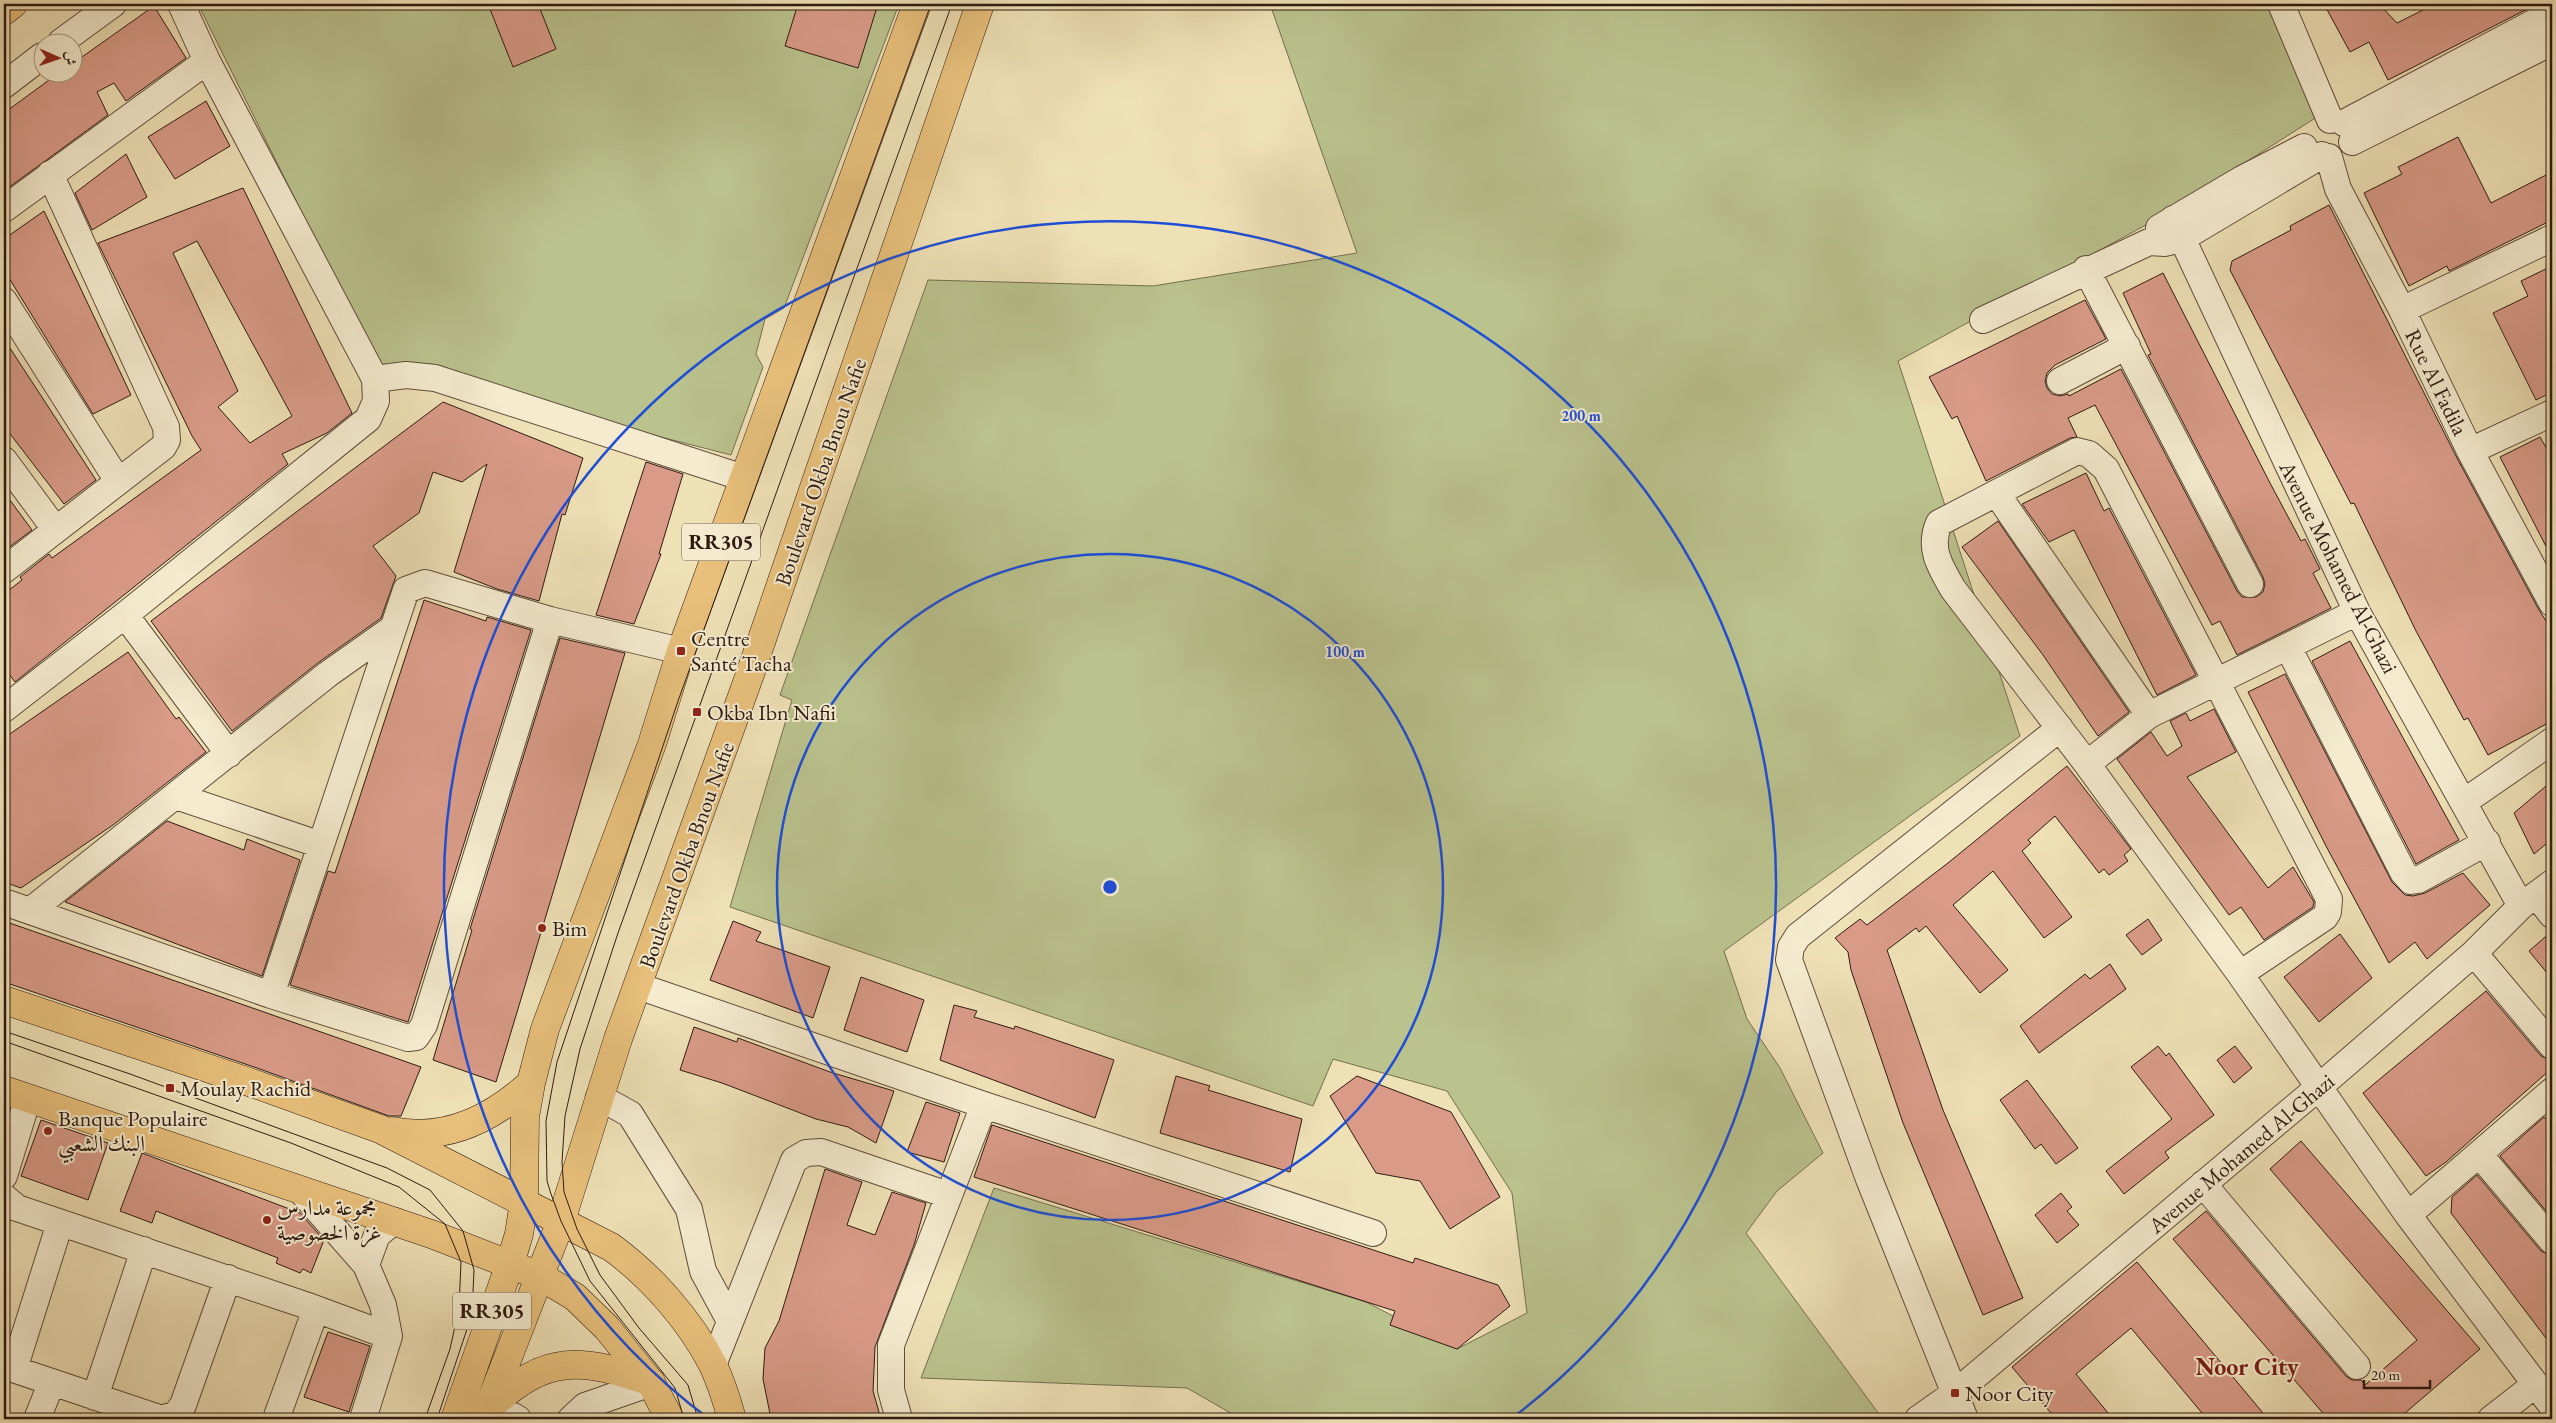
<svg xmlns="http://www.w3.org/2000/svg" width="2556" height="1423" font-family="'EB Garamond',Amiri,serif">
<style>
.green{fill:#bac28d;stroke:#746e50}
.building{fill:#d99b88;stroke:#2f1a12;fill-rule:evenodd}
.lines{fill:none;stroke-linecap:round;stroke-linejoin:round}
.minor-casing{stroke:#5f4c3b;stroke-width:28}
.major-casing{stroke:#2f1a12;stroke-width:29}
.minor{stroke:#f5ecd0;stroke-width:26}
.major{stroke:#e8c07b;stroke-width:28}
.tram{stroke:#2f1a12;stroke-width:1}
.ring{fill:none;stroke:#1d4ed8;stroke-width:2.5}
.poi-dot{fill:#8f2418;stroke:#f5ecd0;stroke-width:2}
.labels{text-anchor:middle;stroke-width:4;stroke-linejoin:round;paint-order:stroke}
.shield{fill:#f5ecd0;stroke:#6a594b;stroke-width:1}
.shield-label{font-size:21px;font-weight:bold;fill:#2f1a12}
.street-label{font-size:22px;fill:#2f1a12;stroke:#f5ecd0}
.poi-label{font-size:22px;fill:#2f1a12;stroke:#f5ecd0;text-anchor:start}
.neighbourhood-label{font-size:24px;font-weight:bold;fill:#7a1f14;stroke:#f5ecd0}
.centre{fill:#1d4ed8;stroke:#f5ecd0;stroke-width:2.5}
.ring-label{font-size:15px;text-anchor:middle;font-weight:bold;fill:#1d4ed8;stroke:#f5ecd0;stroke-width:4;stroke-linejoin:round;paint-order:stroke}
</style>
<rect width="100%" height="100%" fill="#efe1b6"/>
<filter id="stains"><feTurbulence type="fractalNoise" baseFrequency=".004" numOctaves="4"/><feColorMatrix values="0 0 0 0 .2 0 0 0 0 .09 0 0 0 0 .02 0 0 0 .5 -.17"/></filter>
<radialGradient id="worn" r=".72"><stop offset=".6" stop-color="#630" stop-opacity="0"/><stop offset="1" stop-color="#630" stop-opacity=".3"/></radialGradient>
<path class="green" d="M198 4H899L784 308 765 319 756 354 763 367 731 455 377 364Z
M1270 4H2271L2328 110 2153 221 1898 361 2020 736 1724 951 1747 1019 1780 1068 1823 1153 1777 1191 1746 1233 1879 1414 1870 1419H1241L1187 1388 921 1378 994 1188 1366 1302 1457 1349 1527 1313 1512 1193 1447 1091 1333 1059 1313 1106 730 907 792 700 780 695 928 280 1153 286 1357 253Z"/>
<path class="building" d="M488 4H538L556 49 513 67Z
M798 4H878L858 68 785 46Z
M2324 4H2379L2397 23 2435 4H2537L2388 80 2369 42 2350 52Z
M154 6 186 58 126 101 114 83 97 92 108 115 4 191V113L60 72H72V64Z
M206 101 230 146 175 179 148 137Z
M2458 137 2491 203 2552 172V220L2449 271 2447 266 2409 286 2364 193 2402 174 2398 167Z
M126 154 147 197 92 230 75 193Z
M243 188 352 413 327 433 282 454 288 464 15 682 4 667V594L22 580 20 577 49 554 52 558 201 450 192 436 98 243ZM197 241 292 416 250 443 218 407 238 391 173 253Z
M2329 205 2457 458 2539 610 2552 630V721L2488 755 2468 718 2464 720 2416 631 2354 503 2351 504 2230 270 2232 261 2291 230 2290 226Z
M44 211 131 395 93 414 4 270V239Z
M2552 266V392L2536 400 2493 313 2528 296 2521 281Z
M2163 273 2270 483 2301 541 2305 539 2320 569 2313 573 2331 608 2237 655 2220 621 2212 625 2095 405 2068 418 2077 437 2070 438 1986 481 1957 416 1952 419 1929 377 2085 300 2106 339 2055 365 2047 373 2045 381 2047 388 2052 394 2060 396 2068 394 2069 396 2121 369 2237 591 2242 597H2256L2263 592 2265 584 2263 577 2148 355 2151 354 2123 293Z
M4 339 96 480 64 504 4 426Z
M443 402 583 458 565 515 562 514 539 601 497 589 454 572 487 464 462 482 433 472 419 513 373 546 396 576 381 618 319 662 232 731 151 621Z
M2540 437 2552 458V558L2500 457Z
M646 462 683 474 659 554H661L634 624 596 615Z
M2086 473 2104 511 2109 508 2196 675 2157 695 2074 530 2049 542 2022 504Z
M4 492 32 530 4 551Z
M1998 521 2129 712 2098 736 2043 655 1962 547Z
M424 600 486 621 487 617 531 630 408 1022 290 985 328 871 335 873Z
M560 638 625 653 496 1082 433 1060 472 930 470 929Z
M2350 641 2459 840 2416 864 2312 661Z
M128 652 176 719 179 717 206 752 113 825 21 888 4 882V738Z
M2285 674 2392 882 2405 895 2413 896 2425 893 2463 873 2490 905 2427 959 2415 942 2389 963 2326 846 2248 692Z
M2214 709 2236 752 2187 777 2268 888 2293 867 2314 902 2313 907 2264 940 2241 907 2229 915 2117 759 2151 732 2167 756 2182 746 2170 721 2186 713 2190 721Z
M2067 766 2131 849 2124 855 2128 861 2109 875 2104 869 2099 873 2055 816 2028 840 2031 843 2022 851 2072 917 2044 938 1993 871 1953 905 2008 970 1980 993 1926 926 1919 932 1916 928 1887 950 1943 1110 2023 1298 1983 1315 1903 1123 1851 970 1848 952 1835 938 1860 919 1867 925 1948 863Z
M2552 781V839L2534 854 2514 813Z
M167 821 244 850 247 839 300 860 262 976 65 902Z
M2148 919 2162 940 2142 955 2126 935Z
M4 921 421 1067 401 1116H389L257 1068 4 982Z
M733 921 761 932 756 941 830 967 813 1018 710 980Z
M2552 931V979L2529 951Z
M2340 934 2372 978 2319 1022 2284 977Z
M2110 964 2126 989 2039 1053 2020 1026 2085 974 2090 979Z
M861 977 924 1000 907 1052 844 1030Z
M2486 991 2541 1056 2552 1061V1068L2446 1162 2426 1176 2363 1093Z
M954 1005 977 1011 974 1017 1014 1029 1015 1026 1114 1060 1095 1118 940 1060Z
M694 1027 737 1042 738 1038 830 1072 894 1091 876 1143 848 1127 816 1119 722 1083 680 1070Z
M2158 1046 2166 1056 2169 1053 2214 1115 2165 1152 2169 1158 2124 1194 2106 1171 2172 1119 2131 1067Z
M2235 1046 2252 1068 2234 1083 2217 1060Z
M1176 1076 1210 1086 1208 1090 1302 1119 1290 1172 1160 1133Z
M1357 1076 1451 1112 1500 1197 1450 1229 1420 1181 1376 1173 1330 1096Z
M2027 1080 2078 1148 2056 1164 2041 1144 2035 1149 2000 1100Z
M926 1102 960 1113 944 1162 907 1152Z
M2544 1117 2552 1126V1218L2500 1156Z
M41 1120 108 1143 88 1200 21 1176Z
M992 1125 1413 1263 1415 1258 1498 1285 1510 1306 1457 1349 1390 1325 1395 1311 974 1177Z
M2301 1141 2480 1349 2398 1419H2328L2173 1239 2206 1211 2346 1376 2352 1380H2361L2365 1385 2417 1340 2270 1169Z
M142 1153 300 1213 324 1240 311 1273 303 1269 300 1273 276 1263 278 1258 156 1211 152 1223 120 1211Z
M825 1169 862 1182 847 1225 875 1235 892 1192 926 1203 914 1245 875 1347 873 1391 881 1419H771L763 1379 765 1348 779 1321Z
M2477 1175 2541 1251 2552 1256V1346L2451 1213 2452 1197Z
M2061 1193 2072 1207 2067 1211 2079 1225 2057 1243 2035 1215Z
M2137 1262 2268 1419H2207L2131 1328 2076 1374 2113 1419H2056L2012 1367Z
M328 1332 370 1346 349 1412 304 1397Z"/>
<g class="lines">
<g class="minor-casing">
<path id="minor" d="M2281 4 2330 120
M61 42 113 4
M4 85 42 56
M2344 123 2552 13
M2352 142 2552 42
M2329 157 2338 189 2402 310 2470 451 2552 603
M4 209 207 61
M2173 219 2357 612 2521 906
M2159 228 2242 179 2304 147
M2086 269 2250 584
M4 301 118 481
M2402 310 2552 238
M1983 320 2149 242 2165 243 2181 239 2322 155
M375 379 406 375 435 378 744 478
M2060 381 2127 346
M2470 451 2552 413
M4 460 55 529
M1997 494 2149 715
M4 570 163 447 167 440 166 427 50 174
M125 615 229 754
M2288 647 2403 872 2411 881 2418 880 2487 842
M4 709 125 615 368 419 376 401 375 379 207 61 181 4
M2087 764 2149 715 2357 612
M176 796 321 845
M2464 802 2552 741
M2536 895 2552 915
M4 902 271 995 408 1038 416 1037 424 1025 550 620
M30 911 328 674 393 628
M2474 953 2552 1046
M2240 974 2325 917 2328 912 2329 899 2106 469 2089 454 2077 451 1939 523C1928 548 1940 567 1953 589L2087 764 2240 974 2408 1215 2552 1406
M638 986 984 1105 1373 1233
M271 995 406 590 425 583 550 620 681 651
M599 1097 630 1114 689 1209 703 1271 730 1321
M2479 1154 2552 1241
M4 1176 28 1098
M2203 1184 2357 1366
M301 1191 366 1265 383 1305 389 1336 363 1419
M4 1197 17 1208 305 1305 389 1336
M2408 1215 2552 1091
M366 1265 377 1235 394 1221
M713 1365 794 1160 806 1153 821 1152 948 1195
M4 1366 162 1419 176 1414 183 1405 228 1278
M14 1369 60 1223
M95 1397 144 1250
M484 1418 513 1416 518 1419
M37 1419 52 1382
M276 1419 316 1309
M571 1419 585 1406 651 1383
M899 1419 891 1390V1345L984 1105
M1918 1419 1955 1393 2319 1087 2474 953 2521 906 2552 883
M1965 1419 1869 1179 1789 960 1791 947 1798 936 2060 728
M2491 1419 2536 1384"/>
</g>
<g class="major-casing">
<path id="major" d="M4 11 13 4
M4 1000 252 1083 380 1129 611 1247C651 1276 690 1320 713 1365 721 1382 727 1401 732 1419
M4 1090 431 1234 540 1276 575 1297 607 1328 651 1383 670 1419
M392 1131C446 1142 493 1118 531 1083
M490 1407C547 1353 581 1358 651 1382
M455 1419 510 1264 519 1234 524 1202 525 1117 531 1083 545 1029 652 744 681 651 917 4
M484 1419 561 1221 618 1039 749 677 980 4"/>
</g>
<use href="#minor" class="minor"/>
<use href="#major" class="major"/>
<path class="tram" d="M4 1031 130 1074 387 1168 430 1190 463 1231 474 1270 472 1314 437 1419
M4 1041 291 1143 399 1187 445 1224 461 1262 459 1308 450 1349 425 1419
M684 1419 675 1388 590 1281 561 1221 551 1194 547 1181 546 1121 557 1062 678 701 931 4
M698 1419 688 1385 639 1328 600 1275 577 1229 564 1192 562 1162 565 1116 580 1049 618 933 952 4"/>
</g>
<g class="ring">
<circle cx="1110" cy="887" r="333"/>
<path d="M709 1419A666 666 0 1 1 1511 1419"/>
</g>
<g class="poi-dot">
<rect x="676" y="646" width="10" height="10" rx="2.5"/>
<rect x="692" y="707" width="10" height="10" rx="2.5"/>
<circle cx="542" cy="928" r="5"/>
<rect x="165" y="1083" width="10" height="10" rx="2.5"/>
<circle cx="48" cy="1131" r="5"/>
<circle cx="267" cy="1220" r="5"/>
<rect x="1950" y="1388" width="10" height="10" rx="2.5"/>
</g>
<g class="labels">
<g class="shield">
<rect x="682" y="523.5" width="78" height="37" rx="4"/>
<rect x="453" y="1292.5" width="78" height="37" rx="4"/>
</g>
<g class="shield-label">
<text x="721" y="549">RR305</text>
<text x="492" y="1318">RR305</text>
</g>
<g class="street-label">
<text transform="translate(2437 382) rotate(64)" y="8">Rue Al Fadila</text>
<text transform="translate(820 472) rotate(-71)" y="8">Boulevard Okba Bnou Nafie</text>
<text transform="translate(2339 567) rotate(63)" y="8">Avenue Mohamed Al-Ghazi</text>
<text transform="translate(686 855) rotate(-70)" y="8">Boulevard Okba Bnou Nafie</text>
<text transform="translate(2241 1153) rotate(-40)" y="8">Avenue Mohamed Al-Ghazi</text>
</g>
<g class="poi-label">
<text x="691" y="646">Centre<tspan x="691" dy="25">Santé Tacha</tspan></text>
<text x="707" y="720">Okba Ibn Nafii</text>
<text x="552" y="936">Bim</text>
<text x="180" y="1096">Moulay Rachid</text>
<text x="58" y="1126">Banque Populaire<tspan x="58" dy="25">البنك الشعبي</tspan></text>
<text x="277" y="1215">مجموعة مدارس<tspan x="277" dy="25">غزة الخصوصية</tspan></text>
<text x="1965" y="1401">Noor City</text>
</g>
<g class="neighbourhood-label">
<text x="2247" y="1375">Noor City</text>
</g>
</g>
<circle cx="1110" cy="887" r="8" class="centre"/>
<g class="ring-label">
<text x="1581" y="421">200 m</text>
<text x="1345" y="657">100 m</text>
</g>
<rect width="2556" height="1423" fill="none" stroke="#efe1b6" stroke-width="20"/>
<rect x="5" y="5" width="2546" height="1413" fill="none" stroke="#2f1a12" stroke-width="2.5"/>
<rect x="10" y="10" width="2536" height="1403" fill="none" stroke="#2f1a12"/>
<g transform="translate(58 58) rotate(92)"><circle r="24" fill="#f5ecd0" stroke="#a69884"/>
<path d="M0-4L9 19L0 12L-9 19Z" fill="#8f2418"/>
<text y="-8" font-size="14" font-weight="bold" text-anchor="middle" fill="#2f1a12">ش</text>
</g>
<path d="M2364 1380v8h66v-8" fill="none" stroke="#2f1a12" stroke-width="2.5"/>
<text x="2371" y="1380" font-size="15" fill="#2f1a12" stroke="#f5ecd0" stroke-width="4" paint-order="stroke">20 m</text>
<rect width="100%" height="100%" filter="url(#stains)"/>
<rect width="100%" height="100%" fill="url(#worn)"/>
</svg>
